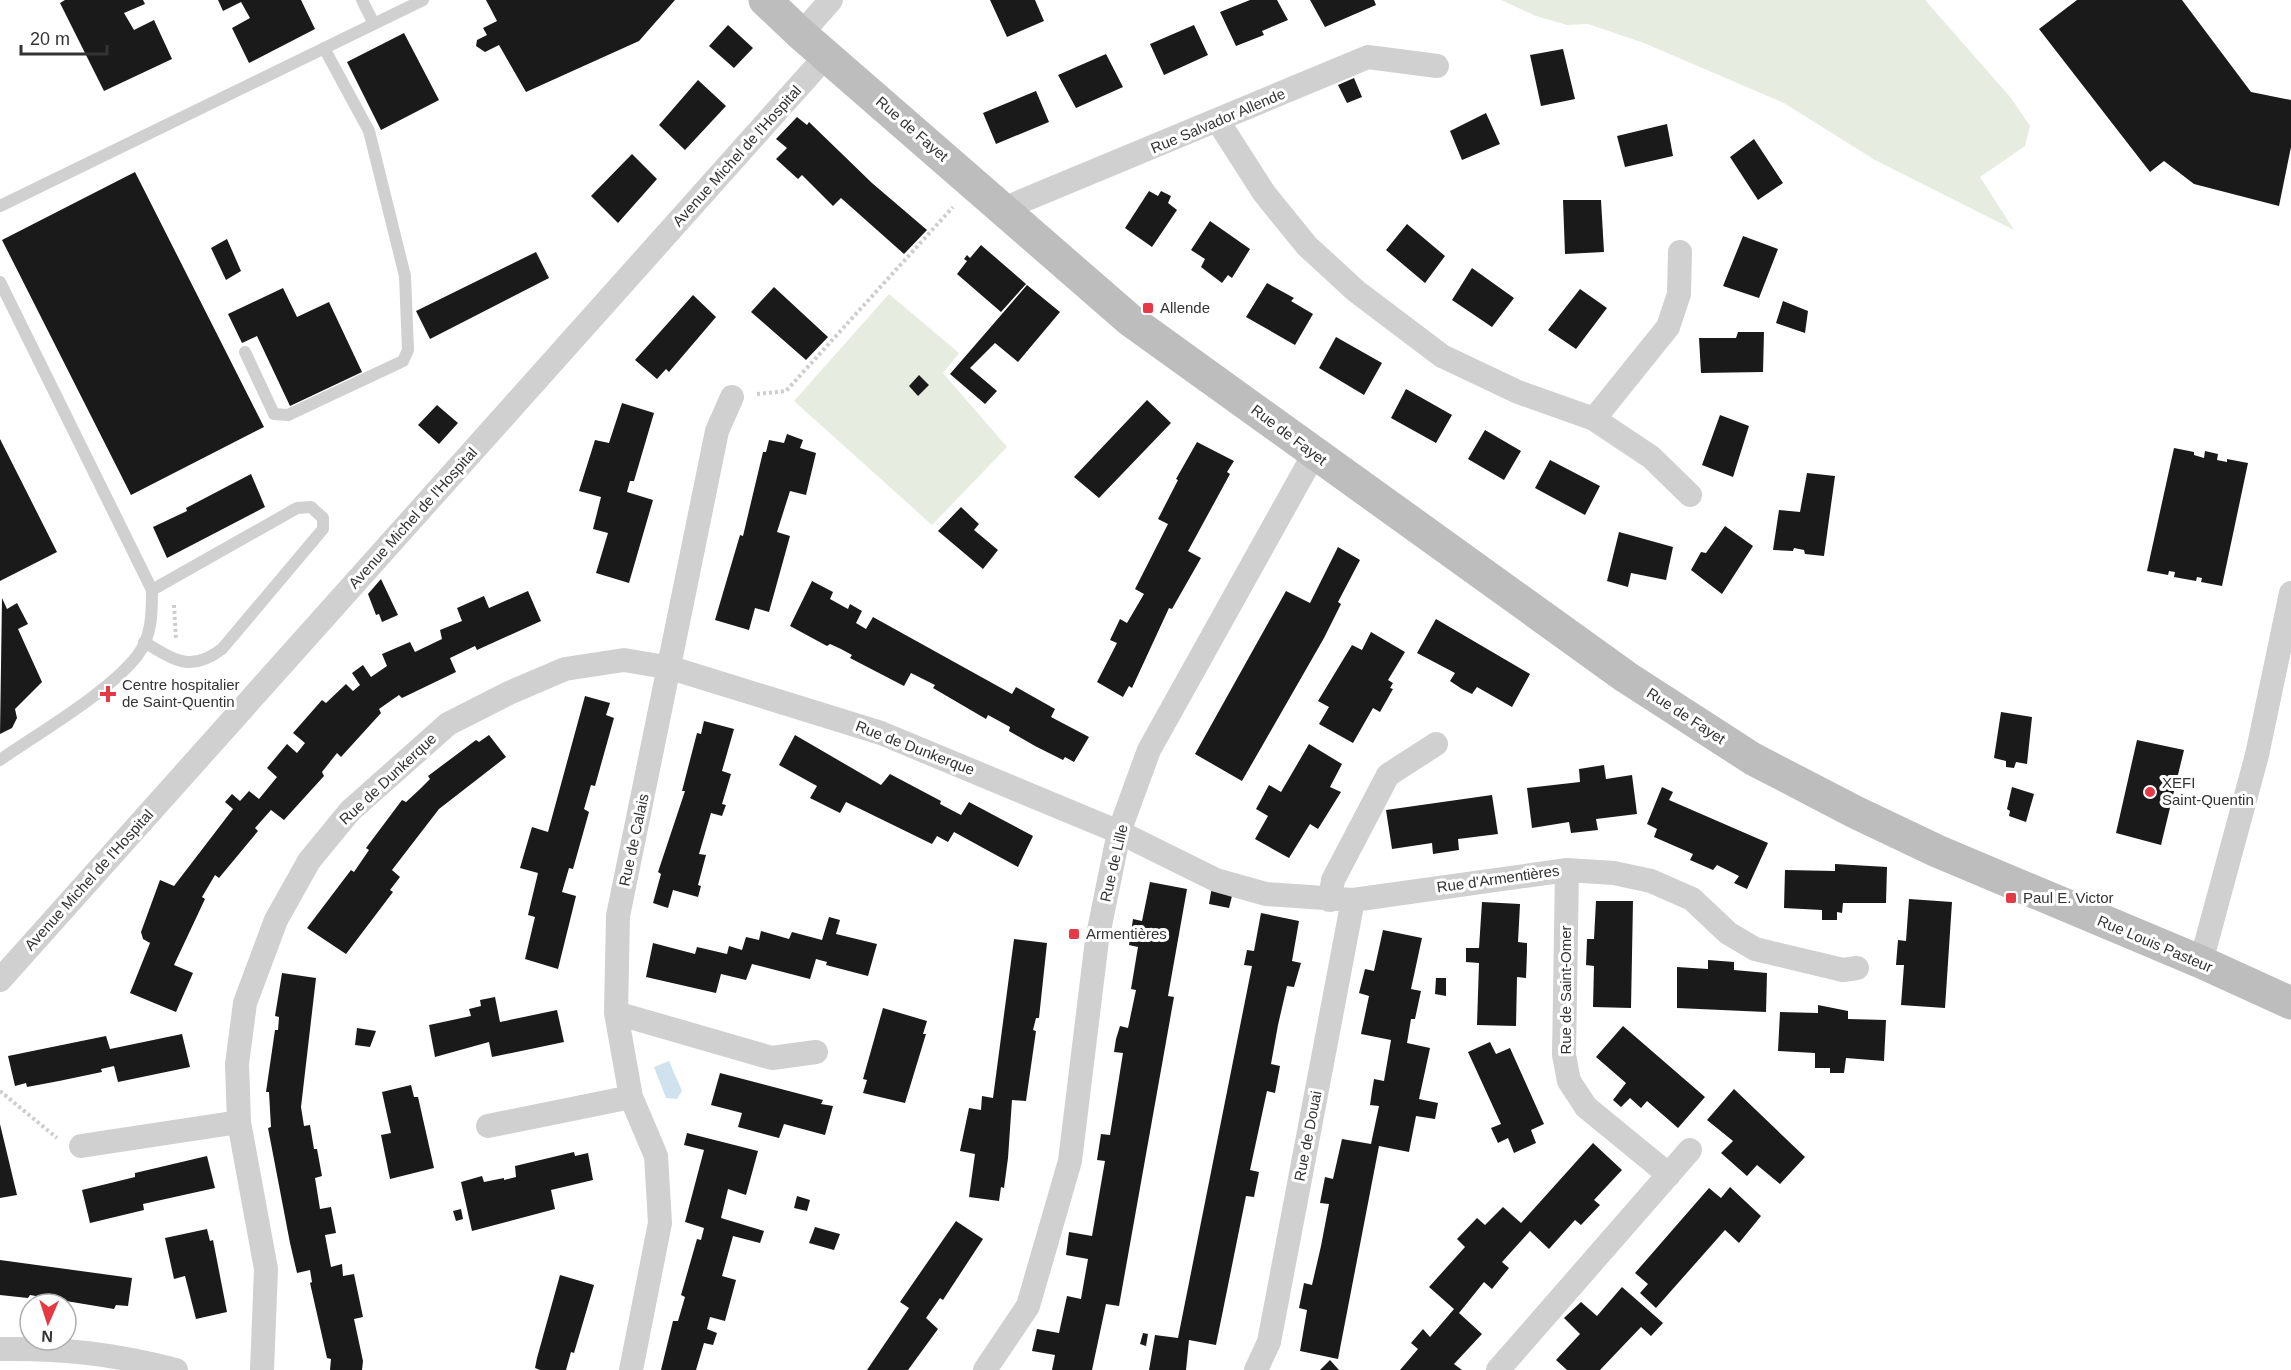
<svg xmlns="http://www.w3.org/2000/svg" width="2291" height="1370" font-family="Arial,sans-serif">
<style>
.green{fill:#e6ecdf}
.water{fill:#cfe2ee}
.building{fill:#1a1a1a}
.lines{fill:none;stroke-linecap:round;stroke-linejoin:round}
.path{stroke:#cdcdcd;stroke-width:4;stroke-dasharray:3 3;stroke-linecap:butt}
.service{stroke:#d0d0d0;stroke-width:12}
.minor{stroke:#d0d0d0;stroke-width:24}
.secondary{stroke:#bdbdbd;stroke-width:33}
.poi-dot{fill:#e63946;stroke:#fff;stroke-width:2}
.labels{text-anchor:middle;stroke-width:6;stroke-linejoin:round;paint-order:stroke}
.street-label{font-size:15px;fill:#333;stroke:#fff}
.poi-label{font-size:15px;fill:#333;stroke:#fff;text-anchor:start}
</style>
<rect width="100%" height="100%" fill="#fff"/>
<path class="green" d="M1501 0H1925L2011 98 2030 126 2025 146 1980 177 2014 230 1875 160 1784 103 1644 43 1588 24 1567 25 1536 16Z
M889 294 959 353 943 373 1007 447 932 525 794 401Z"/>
<path class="water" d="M669 1061 682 1091 677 1099 666 1098 654 1067Z"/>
<path class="building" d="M65 0H143L145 4 124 13 134 30 154 20 172 59 104 91 60 3Z
M218 0H301L315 29 249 63 232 28 250 18 241 2 223 11Z
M486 0H675L639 41 526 92 499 45 485 52 476 46 477 40 487 35 483 28 497 21Z
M990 0H1035L1044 21 1007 37Z
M1250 0H1277L1288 20 1262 31 1264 35 1236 46 1220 12Z
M1310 0H1374L1376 5 1325 27Z
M2077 0H2182L2251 92 2291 100V147L2279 206 2194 184 2164 161 2150 172 2039 29Z
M728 25 753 48 734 68 709 46Z
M1194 25 1208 55 1164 75 1150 44Z
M404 33 439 100 381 130 347 62Z
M1563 49 1575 99 1541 106 1530 55Z
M1106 54 1123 87 1076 108 1058 75Z
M1354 78 1362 97 1347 103 1338 85Z
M698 80 726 106 685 150 659 125Z
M1036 91 1049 122 996 144 983 113Z
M1486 113 1500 144 1462 160 1450 131Z
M797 117 807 125 809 122 872 183 927 230 904 254 841 198 833 206 802 175 798 179 776 159 787 148 776 139Z
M1667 124 1673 156 1625 167 1617 136Z
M1754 139 1783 183 1758 200 1730 157Z
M632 154 657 179 618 223 591 196Z
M135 172 264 427 131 495 2 240Z
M1149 191 1158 196 1161 191 1171 196 1168 203 1177 210 1152 247 1125 228Z
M1563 200H1601L1604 252 1565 254Z
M1210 221 1250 249 1232 278 1228 275 1222 283 1201 267 1205 259 1191 250Z
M1407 224 1445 256 1425 283 1386 250Z
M1743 236 1778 249 1759 298 1723 286Z
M227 239 241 271 226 280 211 248Z
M981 245 1026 284 1001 312 957 274 967 261 964 259 967 255 970 258Z
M536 252 549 278 430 339 416 311Z
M1472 268 1514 298 1492 327 1452 300Z
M1267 283 1294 298 1291 301 1313 314 1295 345 1246 317Z
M1027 285 1060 312 1018 362 995 343 970 368 997 391 985 404 950 374Z
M774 287 828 337 806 360 751 312Z
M283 288 297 317 329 302 362 372 290 406 257 336 242 343 228 314Z
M1580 289 1607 308 1576 349 1548 330Z
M693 295 716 317 669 372 666 369 657 379 635 360Z
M1783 301 1808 311 1805 333 1776 323Z
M1738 332H1764L1763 372 1701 373 1699 338H1736Z
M1336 337 1382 363 1364 395 1319 368Z
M919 375 929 385 918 396 909 386Z
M1406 389 1452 415 1436 443 1391 418Z
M1147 400 1171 423 1099 498 1074 477Z
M622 403 654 413 634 481H630L627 492 653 500 629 583 596 573 608 533 593 529 601 497 579 491 595 440 609 443Z
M437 405 458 423 439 444 418 425Z
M1720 415 1749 426 1733 477 1702 465Z
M1485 430 1521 451 1504 480 1468 459Z
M787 434 803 440 800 448 816 453 806 495 790 491 777 532 790 536 769 612 755 608 749 630 715 620 740 535 743 536 763 452H766L769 440 784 443Z
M0 439 57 552 0 581Z
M1197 442 1234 461 1227 472 1230 474 1188 551 1201 558 1172 609 1169 608 1132 688 1129 686 1123 697 1097 682 1117 643 1110 640 1120 619 1127 623 1144 594 1135 589 1168 524 1158 519 1178 480 1176 479Z
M2174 448 2194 452V455L2204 458 2205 451 2218 454 2217 460 2227 462V459L2248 463 2222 586 2201 582 2202 578 2197 577 2196 581 2174 577 2175 572 2169 571 2168 575 2147 571Z
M1550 460 1600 486 1585 515 1535 488Z
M1807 473 1835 476 1824 556 1805 554 1804 550 1794 548 1793 551 1773 550 1779 510 1800 512Z
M251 474 265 507 167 558 153 527 187 511 186 508Z
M961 507 979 524 974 530 998 550 983 569 938 531Z
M1725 526 1753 546 1722 594 1691 570 1701 552 1706 553Z
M1619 532 1673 547 1666 580 1631 573 1628 587 1607 581Z
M1338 547 1360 560 1338 602 1341 604 1324 638 1242 781 1195 754 1286 591 1310 603Z
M381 579 398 615 382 622 379 614 376 615 368 594Z
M812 581 833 592 830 599 848 609 850 604 862 611 856 623 866 629 873 617 1012 694 1016 687 1055 709 1051 717 1089 737 1074 762 1065 757 1063 760 1035 746 1009 731 1010 727 988 715 986 719 933 688 935 685 911 673 904 686 850 658 852 655 841 649 830 644 827 646 790 626Z
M528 591 541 621 477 650 475 646 450 658 456 672 402 698 399 695 379 709 381 713 341 757 337 753 322 772 324 776 284 820 271 810 255 828 258 831 219 878 215 875 202 897 205 899 174 965 193 973 176 1012 130 993 150 943 143 939 141 932 160 880 174 886 233 809 225 802 232 794 240 801 249 791 259 799 277 777 267 768 287 744 297 753 305 743 293 733 322 700 326 703 346 684 353 691 360 685 352 673 363 665 371 677 387 666 382 654 410 642 415 652 442 639 440 630 462 621 457 608 484 596 489 608Z
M2 598 7 609 17 603 28 624 18 629 42 682 15 709 17 718 12 728 0 734Z
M1436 619 1530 674 1512 707 1477 687 1472 694 1462 689 1450 681 1455 673 1417 653Z
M1371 632 1405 652 1388 680 1393 683 1390 688 1393 689 1380 712 1373 708 1353 743 1319 724 1329 707 1318 701 1352 645 1362 650Z
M585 696 610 703 606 715 614 718 595 786 591 785 584 809 589 812 573 869 569 868 562 892 576 896 558 969 525 959 535 917 528 915 538 873 520 868 532 827 548 832Z
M2001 712 2032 717 2027 764 2016 762 2014 768 2006 767V761L1994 758Z
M704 721 734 729 722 771 731 774 722 804 726 805 722 816 711 813 699 854 706 855 698 885 701 886 698 897 673 890 668 908 653 903 661 874 658 872 685 791H682L697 733 701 734Z
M489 735 506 757 439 809 392 870 400 877 390 890 393 892 346 954 307 928 351 870 354 872 369 850 366 848 402 800 406 802 419 790 430 779 428 776 476 740 479 742Z
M795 735 881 785 890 774 941 801 940 804 961 815 969 802 1033 836 1018 867 954 832 948 842 937 836 932 844 846 802 840 813 810 798 817 786 779 765Z
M2137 740 2184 750 2161 845 2116 833Z
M1309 744 1342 764 1330 787 1341 792 1318 829 1310 824 1289 858 1255 839 1268 816 1256 809 1269 785 1281 792Z
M1604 765 1606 779 1632 775 1637 814 1596 819 1598 830 1571 833 1569 822 1532 828 1527 788 1580 782 1579 769Z
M1662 787 1673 792 1669 800 1768 843 1747 889 1734 883 1739 876 1717 865 1713 870 1690 860 1693 854 1654 837 1657 829 1647 824Z
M2012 787 2034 794 2026 822 2009 816 2010 811 2007 809Z
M1492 795 1498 834 1458 839 1459 850 1433 854 1432 843 1392 849 1386 810Z
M1835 864 1887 867 1886 903H1843L1842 913 1837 912V920H1822V910L1784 908 1785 870 1835 871Z
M1150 882 1187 889 1168 996 1174 997 1119 1306 1106 1304 1092 1370H1052L1055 1355 1032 1351 1037 1329 1059 1333 1067 1296 1081 1299 1088 1259 1066 1255 1069 1232 1092 1236 1105 1161 1097 1160 1101 1134 1110 1135 1123 1053 1114 1052 1116 1039 1120 1026 1128 1028 1136 990 1131 989 1138 947 1129 945 1133 919 1142 921Z
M1212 886 1233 892 1229 908 1209 904Z
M1909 899 1952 902 1945 1008 1901 1005 1904 965H1896L1898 940 1906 941Z
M1596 901H1633L1631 1008 1593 1007 1594 966 1586 965 1587 939H1594Z
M1482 902 1520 904 1518 942 1527 943V951L1526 978 1517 977 1516 1026 1477 1025 1479 963 1466 962V948H1479Z
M1261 913 1299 921 1292 961 1301 963 1294 987 1287 986 1278 1025 1271 1064 1280 1066 1275 1093 1267 1091 1250 1170 1259 1172 1254 1197 1246 1196 1216 1345 1189 1340 1186 1370H1149L1155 1335 1178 1338 1252 966 1244 965 1247 950 1254 951Z
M829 917 840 920 836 934 877 944 868 976 826 965 827 962 816 959 810 979 752 964 746 980 721 974 716 993 646 977 653 943 695 954 697 947 727 954 729 946 742 950 746 937 759 940 761 931 789 939 792 932 822 940Z
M1383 930 1422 938 1411 989 1421 991 1415 1019H1411L1407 1043 1430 1048 1419 1099 1438 1103 1435 1119 1416 1116 1409 1152 1379 1146 1338 1359 1300 1351 1307 1310 1299 1308 1304 1283 1312 1285 1321 1246 1329 1204 1320 1203 1325 1177 1333 1179 1342 1139 1371 1144 1379 1106 1370 1105 1372 1091 1374 1079 1384 1081 1391 1040 1361 1034 1369 996 1359 993 1365 969 1374 971Z
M1014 939 1047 943 1039 1018H1036L1033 1030 1036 1031 1026 1101 1012 1100 1008 1158 1004 1188 1001 1187 999 1201 969 1197 975 1154 960 1151 969 1108 981 1110 982 1096 993 1098Z
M1708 960 1734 962V970L1767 973 1766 1012 1677 1008V967L1708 969Z
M282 973 316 978 301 1107 304 1126 310 1125 314 1149H317L322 1176 315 1178 320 1209 331 1207 336 1233 325 1235 331 1267 342 1264 343 1276 354 1274 363 1317 354 1319 363 1361 362 1370H330L331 1359 327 1358 310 1283 312 1282 310 1270 297 1273 290 1243 268 1128 271 1127 270 1110 269 1092H266L275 1030H278L279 1017 275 1016Z
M1436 978H1446V996L1435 994Z
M495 997 500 1022 557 1010 564 1042 492 1057 489 1042 435 1057 429 1025 471 1016 469 1009 481 1006 480 1000Z
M1818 1005 1848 1011V1019L1886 1020 1884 1061 1846 1058 1844 1073H1830V1068H1815V1053L1778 1051 1780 1012 1818 1013Z
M883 1008 927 1021 923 1034H926L905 1103 863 1093 867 1080 863 1079Z
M1623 1026 1705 1097 1678 1128 1647 1101 1641 1108 1630 1098 1621 1107 1613 1100 1626 1083 1596 1057Z
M357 1028 376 1031 370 1047 355 1045Z
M182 1034 190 1067 118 1082 114 1066 101 1069 102 1072 59 1081 27 1087 26 1083 15 1086 8 1056 106 1036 110 1049Z
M1490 1042 1496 1054 1510 1048 1544 1124 1531 1130 1536 1143 1514 1153 1508 1138 1498 1143 1491 1128 1501 1124 1468 1052Z
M720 1073 823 1100 821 1104 833 1106 825 1135 784 1124 779 1138 738 1127 742 1113 711 1105Z
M411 1085 414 1097H418L434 1168 390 1179 381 1135 391 1133 382 1092Z
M1734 1089 1805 1157 1780 1184 1757 1165 1747 1176 1721 1153 1733 1141 1707 1120Z
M0 1124 17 1195 0 1198Z
M687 1133 758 1151 746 1195 728 1189 721 1218 764 1231 760 1243 733 1236 722 1276 736 1280 725 1321 710 1317 707 1329 717 1333 713 1345 704 1343 696 1370H661L673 1321H678L685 1297 681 1295 697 1239 701 1240 704 1228 685 1222 704 1150 684 1145Z
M1593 1143 1622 1170 1594 1200 1600 1205 1581 1225 1575 1220 1549 1249 1530 1231 1502 1262 1509 1268 1492 1289 1484 1282 1459 1313 1482 1334 1454 1364 1462 1370H1400L1418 1349 1411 1343 1423 1329 1430 1337 1454 1309 1429 1287 1465 1247 1457 1239 1477 1218 1485 1225 1503 1207 1521 1223Z
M574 1152 575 1156 588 1153 593 1180 551 1190 555 1209 472 1231 461 1182 482 1176 484 1182 504 1178V1180L516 1177 515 1166Z
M207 1156 215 1188 143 1204 144 1210 90 1223 82 1190 135 1177V1173Z
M1730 1187 1761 1216 1739 1243 1725 1230 1656 1308 1640 1293 1648 1284 1635 1273 1709 1188 1721 1198Z
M797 1196 810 1200 807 1211 794 1208Z
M461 1209 463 1219 456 1221 453 1211Z
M956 1221 983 1239 943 1300 940 1298 926 1318 938 1329 908 1370H867L909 1308 900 1302Z
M815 1227 840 1234 834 1250 809 1243Z
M207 1229 210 1241 213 1240 227 1312 196 1319 185 1276 174 1279 165 1238Z
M0 1260 132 1278 128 1306 116 1305 114 1309 30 1295 28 1298 0 1295Z
M560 1275 594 1285 574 1353 571 1352 566 1370H540L535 1368 537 1358Z
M1622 1287 1663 1323 1651 1336 1641 1327 1600 1370H1567L1556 1360 1580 1334 1564 1318 1581 1302 1597 1316Z
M1143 1333 1148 1334 1146 1346 1140 1344Z
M1330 1360 1339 1370H1320Z"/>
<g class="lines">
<path class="path" d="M757 394 786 391 953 207
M174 605 176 639
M0 1091 57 1138"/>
<path class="service" d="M362 0 374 24
M0 206 423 0
M0 282 152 590C152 613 152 637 137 656 108 693 40 732 0 760
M245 352 274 414 288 415 403 361 408 350 405 276 369 131 324 48
M144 642C175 660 190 673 222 649L323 529V518L311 507 297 508 152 590"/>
<path class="minor" d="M801 34 831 0
M1218 121 1264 193 1307 246 1356 291 1442 356 1518 392 1594 419 1651 457 1690 495
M1003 209 1368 57 1437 66
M1594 419 1668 327 1679 294 1680 252
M1567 870 1564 1055 1569 1081 1586 1107 1669 1175
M1330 900 1333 880 1388 775 1436 744
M2201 962 2257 755 2291 593
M0 980 826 56
M616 1013 772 1058 816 1052
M488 1126 631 1097
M81 1146 239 1122
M0 1349C62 1348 115 1354 176 1370
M262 1370 266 1269 239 1122 237 1064 245 1003 276 920 309 861 350 811 448 724 509 693 565 669 624 660 671 668 881 733 1119 832 1216 880 1266 894 1353 900 1567 870 1614 873 1651 881 1692 899 1728 933 1755 949 1843 970 1857 968
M631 1370 660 1223 656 1156 631 1097 616 1013 618 916 717 431 732 397
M985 1370 1028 1306 1070 1161 1097 940 1119 832 1149 750 1314 454
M1256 1370 1269 1342 1353 900
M1498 1370 1690 1150"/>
<path class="secondary" d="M765 0 801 34 1130 320 1626 677 1753 759 1855 812 1937 851 2201 962 2291 1003"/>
</g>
<g class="poi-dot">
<rect x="1142" y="302" width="12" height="12" rx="3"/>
<path d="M105 685h6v6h6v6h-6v6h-6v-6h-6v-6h6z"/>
<circle cx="2150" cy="792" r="6"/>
<rect x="2005" y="892" width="12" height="12" rx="3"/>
<rect x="1068" y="928" width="12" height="12" rx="3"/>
</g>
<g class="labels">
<g class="street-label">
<text transform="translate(1218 121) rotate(-23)" y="5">Rue Salvador Allende</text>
<text transform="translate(912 129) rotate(41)" y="5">Rue de Fayet</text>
<text transform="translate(737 156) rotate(-48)" y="5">Avenue Michel de l'Hospital</text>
<text transform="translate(1289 435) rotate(37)" y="5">Rue de Fayet</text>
<text transform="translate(413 518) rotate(-48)" y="5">Avenue Michel de l'Hospital</text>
<text transform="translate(1686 716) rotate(33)" y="5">Rue de Fayet</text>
<text transform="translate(915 748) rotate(21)" y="5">Rue de Dunkerque</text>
<text transform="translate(388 779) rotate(-43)" y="5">Rue de Dunkerque</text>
<text transform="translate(634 840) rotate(-78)" y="5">Rue de Calais</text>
<text transform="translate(1114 863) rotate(-77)" y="5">Rue de Lille</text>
<text transform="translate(1498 879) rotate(-8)" y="5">Rue d'Armentières</text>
<text transform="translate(89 880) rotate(-48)" y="5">Avenue Michel de l'Hospital</text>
<text transform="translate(2155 944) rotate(23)" y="5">Rue Louis Pasteur</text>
<text transform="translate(1566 990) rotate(-90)" y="5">Rue de Saint-Omer</text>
<text transform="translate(1308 1136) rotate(-79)" y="5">Rue de Douai</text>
</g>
<g class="poi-label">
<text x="1160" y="313">Allende</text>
<text x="122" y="690">Centre hospitalier<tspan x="122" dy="17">de Saint-Quentin</tspan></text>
<text x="2162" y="788">XEFI<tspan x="2162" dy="17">Saint-Quentin</tspan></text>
<text x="2023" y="903">Paul E. Victor</text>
<text x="1086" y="939">Armentières</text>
</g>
</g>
<g transform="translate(48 1322) rotate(183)"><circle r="28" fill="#ffffff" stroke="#adadad" stroke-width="1.5"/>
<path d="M0-4.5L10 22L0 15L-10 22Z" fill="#e63946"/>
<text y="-9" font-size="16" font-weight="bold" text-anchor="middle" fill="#333333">N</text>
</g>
<path d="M21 45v9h86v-9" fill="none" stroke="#333333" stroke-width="3"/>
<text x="30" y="45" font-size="18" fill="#333333" stroke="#ffffff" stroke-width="4.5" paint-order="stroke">20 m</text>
</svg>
